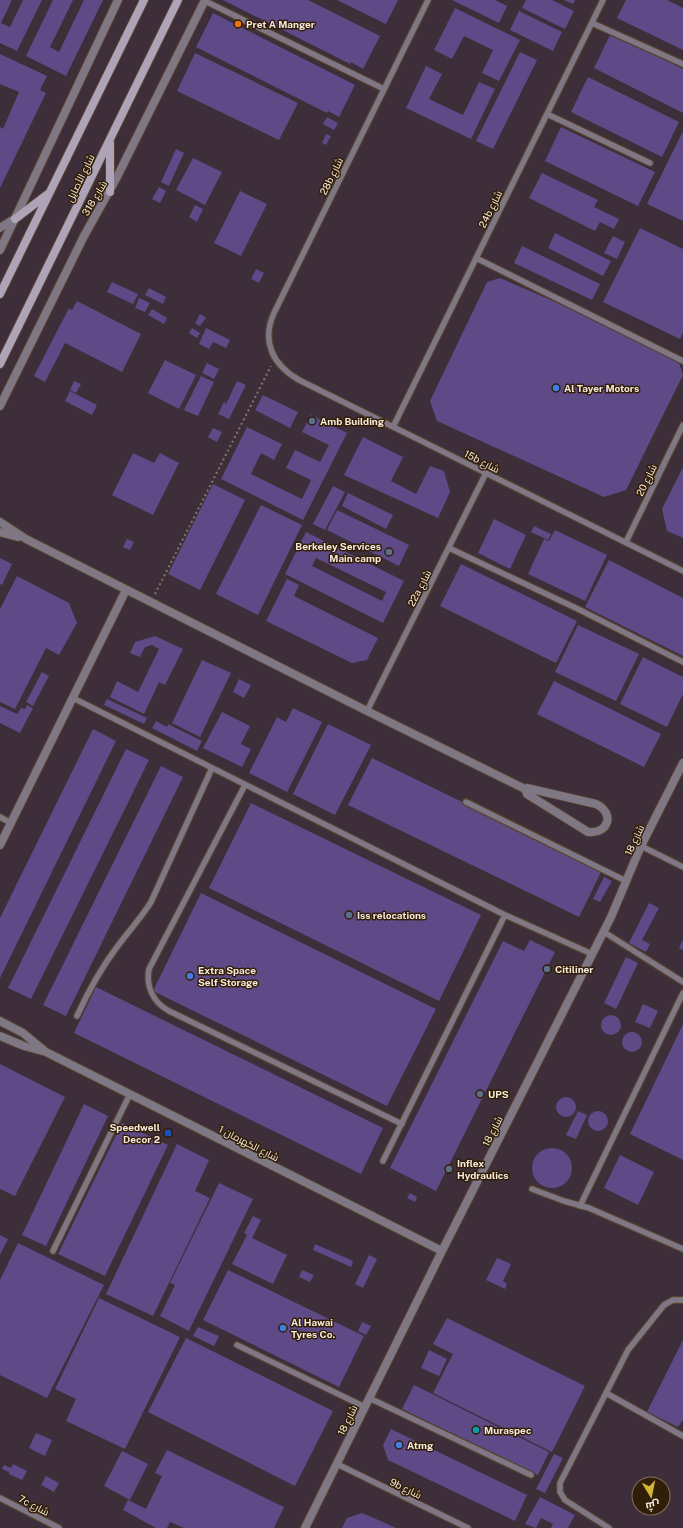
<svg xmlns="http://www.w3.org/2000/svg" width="683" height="1528" font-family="'Public Sans',Cairo,sans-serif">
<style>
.industrial{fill:#3e2e3a;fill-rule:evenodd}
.building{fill:#5e4a86;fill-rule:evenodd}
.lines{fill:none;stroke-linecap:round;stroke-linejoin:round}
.lane-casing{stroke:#55432f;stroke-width:8}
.street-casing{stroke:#55432f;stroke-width:10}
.secondary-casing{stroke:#55432f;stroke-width:10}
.path{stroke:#867664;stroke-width:2;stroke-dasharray:2 3;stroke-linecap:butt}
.lane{stroke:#7f7884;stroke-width:5.5}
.street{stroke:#7f7884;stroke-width:8}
.secondary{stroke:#aea3b7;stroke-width:8}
.food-dot{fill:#e8710a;stroke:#311e08;stroke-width:1.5}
.shop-dot{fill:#3f7fe0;stroke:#311e08;stroke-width:1.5}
.service-dot{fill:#5c6f8a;stroke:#311e08;stroke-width:1.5}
.transit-dot{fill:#1a4fb4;stroke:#311e08;stroke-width:1.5}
.culture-dot{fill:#0f9aa8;stroke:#311e08;stroke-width:1.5}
.labels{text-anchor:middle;stroke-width:3;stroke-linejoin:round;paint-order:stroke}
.poi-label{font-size:10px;font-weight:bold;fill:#f7eadd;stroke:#311e08;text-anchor:start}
.street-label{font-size:10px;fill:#f7eadd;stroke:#311e08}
</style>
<rect width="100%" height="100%" fill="#3b2813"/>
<path class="industrial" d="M0 0H683V1528H0ZM639 1484H663V1508H639Z"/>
<path class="building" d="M0 0H12L1 23 10 27 23 0H42L17 51 0 43Z
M53 0H73L50 47 59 52 84 0H103L66 76 26 56Z
M223 0H308L380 36 363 69 351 62 350 64Z
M337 0H398L386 24Z
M452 0H495L507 6 499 23Z
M526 0H552L574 11 565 29 522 8Z
M564 0H575L573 4Z
M626 0H667L683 8V50L617 18Z
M455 8 520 40 499 81 482 73 493 50 464 36 452 59 434 50Z
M519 11 562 32 553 51 510 30Z
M213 13 355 85 339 117 328 111 327 113 196 47Z
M611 33 683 69V113L594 68Z
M520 52 537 60 493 149 476 141Z
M195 53 298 103 279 140 177 91Z
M0 54 47 76 40 90 46 93 0 188V127L3 129 19 92 0 84Z
M426 66 442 74 429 99 463 115 479 82 495 89 471 139 406 108Z
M588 77 679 122 662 157 571 112Z
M327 117 338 123 334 130 323 124Z
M561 127 655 172 638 206 545 161Z
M683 131V221L647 204Z
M326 134 331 136 326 145 322 143Z
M176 149 184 153 169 186 161 182Z
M193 158 222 172 205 205 176 190Z
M542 173 598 200 594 207 619 219 614 229 600 222 595 231 529 198Z
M159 187 166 191 160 203 152 199Z
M240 191 267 204 241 256 214 243Z
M195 205 203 209 197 222 189 217Z
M640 228 683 249V333L680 339 603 302Z
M555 233 611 261 603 276 548 248Z
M613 236 625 242 617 259 604 253Z
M522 246 600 284 592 300 514 263Z
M256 269 264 273 259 283 251 279Z
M500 278 604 323 679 363 683 375 626 490 604 497 437 421 430 401 487 282Z
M112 282 138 294 133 304 107 292Z
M149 288 166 297 163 304 145 295Z
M139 298 150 303 145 312 135 308Z
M77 301 141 334 122 372 65 343 45 382 34 376 69 308 72 310Z
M152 309 167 318 164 324 148 315Z
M200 314 206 318 200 326 195 323Z
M192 328 200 333 197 338 189 333Z
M206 328 230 340 226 348 213 342 209 349 199 344Z
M165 360 196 375 179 409 148 393Z
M207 363 219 369 214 379 202 373Z
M201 376 214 382 198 416 184 410Z
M74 381 81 384 76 393 70 390Z
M237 381 246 385 229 419 218 414 224 402 226 404Z
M70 391 97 405 92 415 65 401Z
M263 395 298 412 290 428 255 410Z
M311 415 347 433 303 520 221 479 247 427 282 444 274 460 261 453 251 474 302 499 311 480 286 468 295 450 320 462 329 445 302 432Z
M213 428 222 432 217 442 208 437Z
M363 437 403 457 391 481 416 494 430 466 444 471 450 492 438 518 344 475Z
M133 453 154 463 160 453 179 463 153 515 112 495Z
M683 467V538L667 531 662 509Z
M213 484 245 500 200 590 168 574Z
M333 486 345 492 325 530 313 524Z
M348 493 393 515 386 529 342 506Z
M261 505 302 525 258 615 216 594Z
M337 510 409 545 399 566 327 530Z
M494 519 526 535 510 569 478 553Z
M534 526 551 534 548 540 531 532Z
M555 530 607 555 585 601 528 574 544 539 549 541Z
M306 532 404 581 383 623 285 574ZM316 558 386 592 382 601 312 566Z
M127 539 134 542 130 550 123 547Z
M0 558 12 564 2 585 0 584Z
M609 560 683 598V656L585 607Z
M461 564 577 621 556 663 440 606Z
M17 576 69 603 77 623 59 655 46 648 15 709 0 702V609Z
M287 579 299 585 294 596 378 638 367 660 352 663 266 621Z
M578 625 639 654 616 701 555 672Z
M155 636 183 649 165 685 159 682 144 714 110 697 117 681 138 692 159 649 152 645 145 647 140 657 130 653 135 642Z
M643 657 683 677V694L667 727 620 704Z
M202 660 231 673 200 737 172 723Z
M42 672 49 676 33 706 26 702Z
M239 679 251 685 244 698 233 692Z
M554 681 661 734 644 767 537 714Z
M107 699 147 718 144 724 104 705Z
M27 705 33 708 20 733 0 723V706L17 714 21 708 25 709Z
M293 708 322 722 287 792 249 773 277 717 286 722Z
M222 712 250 726 241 744 251 749 242 767 203 748Z
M156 721 167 727 168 724 202 741 197 751 152 728Z
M328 724 371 745 335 815 293 794Z
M93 729 116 741 0 978V918Z
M126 749 149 760 31 999 8 988Z
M372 758 602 870 579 917 348 805Z
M161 766 183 777 66 1016 43 1005Z
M251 803 481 915 439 1001 209 888Z
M604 877 612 881 600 902 593 899Z
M201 893 436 1009 387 1106 153 991Z
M649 903 659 908 642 940 650 944 646 952 629 943Z
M683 939V950L679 948Z
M530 940 555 952 436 1191 390 1168 503 941 524 951Z
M626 957 638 963 616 1009 604 1003Z
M96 987 383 1128 361 1174 74 1033Z
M643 1004 658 1011 650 1028 635 1022Z
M601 1025a10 10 0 1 1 20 0a10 10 0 1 1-20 0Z
M683 1024V1160L630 1134Z
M622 1042a10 10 0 1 1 20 0a10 10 0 1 1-20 0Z
M0 1064 65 1097 15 1196 0 1189Z
M556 1107a10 10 0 1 1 20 0a10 10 0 1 1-20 0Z
M84 1104 108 1116 46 1246 22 1235Z
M588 1121a10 10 0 1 1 20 0a10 10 0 1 1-20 0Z
M578 1111 587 1115 576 1139 566 1135Z
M122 1123 168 1145 105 1276 58 1254Z
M177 1144 209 1160 195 1191 210 1198 153 1316 106 1294Z
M532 1168a20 20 0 1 1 40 0a20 20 0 1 1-40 0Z
M620 1155 654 1172 638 1205 604 1188Z
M219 1183 253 1199 189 1331 160 1316 175 1285 170 1283Z
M410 1193 417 1197 415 1202 407 1198Z
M253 1216 261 1220 252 1238 287 1255 273 1284 232 1264 247 1235 244 1233Z
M0 1235 8 1239 0 1255Z
M18 1243 104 1285 47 1398 0 1375V1280Z
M315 1244 353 1261 351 1267 313 1250Z
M369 1255 377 1259 363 1288 355 1284Z
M497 1258 511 1264 503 1281 507 1284 505 1289 486 1280Z
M228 1270 364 1336 339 1387 203 1320Z
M302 1270 314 1275 310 1282 299 1277Z
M99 1298 180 1337 125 1449 66 1421 76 1399 55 1389Z
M447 1318 585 1386 552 1452 433 1393 453 1354 433 1344Z
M362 1322 371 1326 366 1335 358 1331Z
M198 1327 219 1336 214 1346 193 1336Z
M186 1338 333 1411 295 1486 148 1412Z
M683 1340V1421H682L678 1427 647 1412Z
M429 1350 447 1359 439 1376 421 1368Z
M414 1385 549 1452 538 1475 402 1409Z
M391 1429 527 1495 515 1521 388 1460 383 1445Z
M36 1433 52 1440 45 1456 29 1448Z
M167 1450 284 1507 274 1528H184L170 1522 167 1528H156L123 1510 128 1500 146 1509 162 1476 155 1473Z
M122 1451 148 1464 130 1500 104 1486Z
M554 1454 563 1458 545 1493 536 1489Z
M13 1464 27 1471 22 1480 9 1474V1472L2 1469 4 1465 11 1468Z
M46 1476 59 1483 54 1492 41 1485Z
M540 1497 575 1515 568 1528H551L553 1524 541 1518 536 1528 525 1524Z
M362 1513 383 1522 396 1528H342L347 1518Z"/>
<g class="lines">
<g class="lane-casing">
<path id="lane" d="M428 0 274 313C261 342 273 365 299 380L683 571
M205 1 384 89
M592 23 683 64
M547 114 650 163
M476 258 683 361
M393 427 603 0
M626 542 683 425
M449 548 578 609 683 662
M73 698 505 915 592 954
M367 711 486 473
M245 785 149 969C146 987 153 1002 169 1011L402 1124
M466 802 626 881
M0 817 11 823
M641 846 683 867
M604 932 683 982
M77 1016C88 992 101 968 117 947 128 932 141 918 151 902L212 768
M383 1161 505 915
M532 1189 564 1201 589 1208 683 1249
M580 1206 683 993
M53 1251 130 1094
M237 1345 365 1407
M606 1393 683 1436
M369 1398 531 1475
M337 1464 468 1528
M0 1498 59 1528
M609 1528 565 1500 560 1492V1483L628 1350 664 1305 673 1300H683"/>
</g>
<g class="street-casing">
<path id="street" d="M0 228 14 219
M0 250 118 0
M0 406 84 236 117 177 205 0
M0 522 26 539 367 711 525 789
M0 532 18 537
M527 788 596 804C615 813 609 834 588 832L527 794 525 789Z
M0 845 126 590
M0 1021 23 1033 46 1052 442 1251
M0 1036 24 1046 46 1052
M305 1528 442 1251 611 917 641 846 683 763"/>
</g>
<g class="secondary-casing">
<path id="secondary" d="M110 192V143
M15 219 48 194
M0 294 144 0
M0 364 178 0"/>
</g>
<path class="path" d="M155 594 271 366"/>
<use href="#lane" class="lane"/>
<use href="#street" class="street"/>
<use href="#secondary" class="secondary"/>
</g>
<circle class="food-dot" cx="238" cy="24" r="4"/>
<g class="shop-dot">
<circle cx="556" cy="388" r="4"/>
<circle cx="190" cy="976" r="4"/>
<circle cx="283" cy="1328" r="4"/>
<circle cx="399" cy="1445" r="4"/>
</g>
<g class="service-dot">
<circle cx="312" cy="421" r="4"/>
<circle cx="389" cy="552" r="4"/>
<circle cx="349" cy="915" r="4"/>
<circle cx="547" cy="969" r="4"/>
<circle cx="480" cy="1094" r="4"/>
<circle cx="449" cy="1169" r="4"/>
</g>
<rect class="transit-dot" x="164" y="1129" width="8" height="8" rx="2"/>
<circle class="culture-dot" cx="476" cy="1430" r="4"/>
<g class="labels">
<g class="poi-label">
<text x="246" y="28">Pret A Manger</text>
<text x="564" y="392">Al Tayer Motors</text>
<text x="320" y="425">Amb Building</text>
<text x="381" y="550" text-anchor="end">Berkeley Services<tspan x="381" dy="12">Main camp</tspan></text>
<text x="357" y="919">Iss relocations</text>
<text x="555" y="973">Citiliner</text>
<text x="198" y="974">Extra Space<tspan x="198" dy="12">Self Storage</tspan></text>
<text x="488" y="1098">UPS</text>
<text x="160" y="1131" text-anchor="end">Speedwell<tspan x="160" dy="12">Decor 2</tspan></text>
<text x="457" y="1167">Inflex<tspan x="457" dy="12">Hydraulics</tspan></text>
<text x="291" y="1326">Al Hawai<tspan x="291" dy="12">Tyres Co.</tspan></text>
<text x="484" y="1434">Muraspec</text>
<text x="407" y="1449">Atmg</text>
</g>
<g class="street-label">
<text transform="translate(331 176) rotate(-64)" y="4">28b شارع</text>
<text transform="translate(80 178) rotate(-64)" y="4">شارع الأصايل</text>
<text transform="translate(94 198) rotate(-59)" y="4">شارع 318</text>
<text transform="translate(490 209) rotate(-64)" y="4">24b شارع</text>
<text transform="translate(482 461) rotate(27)" y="4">15b شارع</text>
<text transform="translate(646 480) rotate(-64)" y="4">شارع 20</text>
<text transform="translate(419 588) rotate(-63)" y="4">22a شارع</text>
<text transform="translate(634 840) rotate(-65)" y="4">شارع 18</text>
<text transform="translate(492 1131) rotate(-63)" y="4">شارع 18</text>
<text transform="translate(249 1143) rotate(27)" y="4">شارع الكهرمان 1</text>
<text transform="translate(347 1420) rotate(-64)" y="4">شارع 18</text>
<text transform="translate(406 1488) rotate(26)" y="4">9b شارع</text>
<text transform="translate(34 1505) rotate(27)" y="4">7c شارع</text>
</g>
</g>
<g transform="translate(651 1496) rotate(170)"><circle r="19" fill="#311e08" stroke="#80705d"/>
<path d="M0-3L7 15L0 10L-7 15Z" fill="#d1b736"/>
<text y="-6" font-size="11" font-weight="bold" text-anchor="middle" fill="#f7eadd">ش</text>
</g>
</svg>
